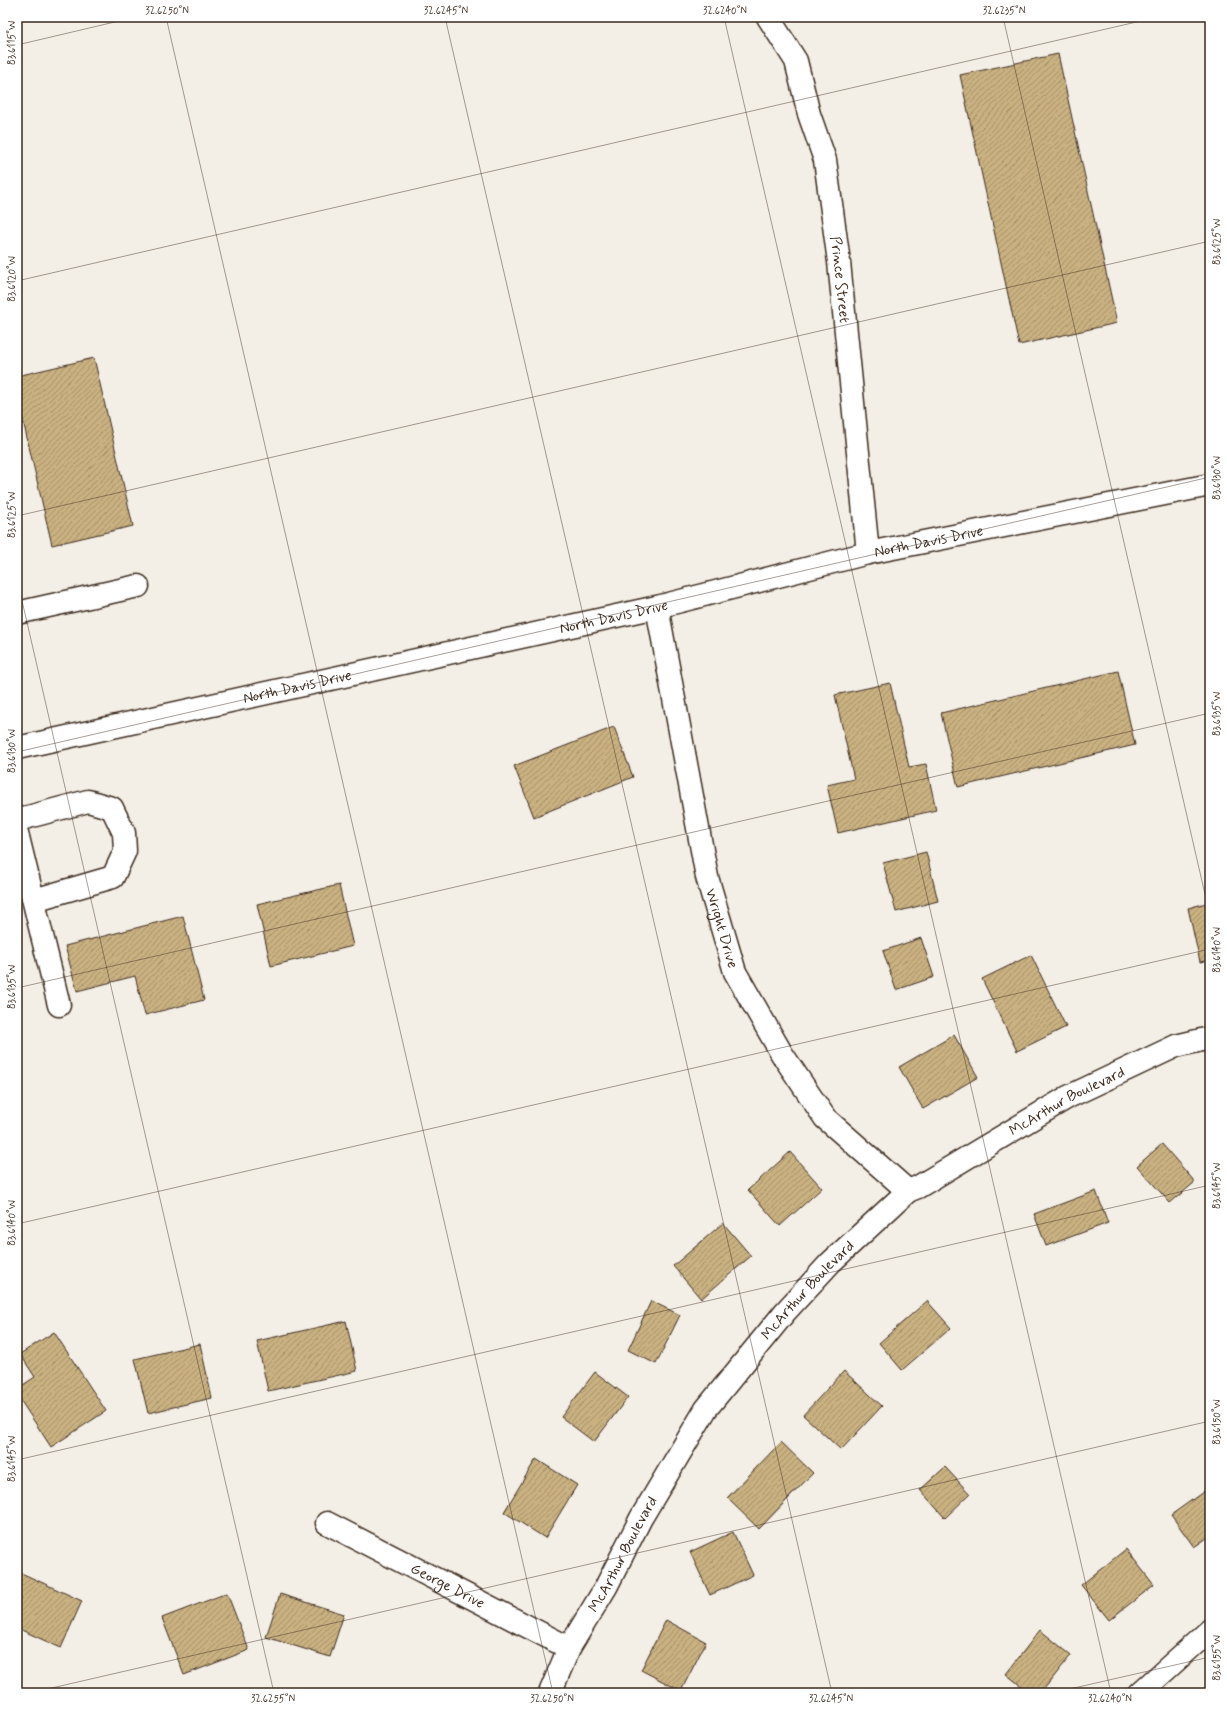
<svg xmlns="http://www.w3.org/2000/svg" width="1227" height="1710" font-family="Mynerve,sans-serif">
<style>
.building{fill:url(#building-hatch);stroke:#3b2a1e}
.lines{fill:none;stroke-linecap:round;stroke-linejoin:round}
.minor-casing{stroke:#3b2a1e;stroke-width:25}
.major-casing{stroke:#3b2a1e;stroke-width:25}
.minor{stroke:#fff;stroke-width:22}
.major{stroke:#fff;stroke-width:22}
.ticks{fill:none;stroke:#3b2a1e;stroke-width:1;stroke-opacity:0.45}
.labels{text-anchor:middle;stroke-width:3.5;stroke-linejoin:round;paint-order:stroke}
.street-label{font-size:15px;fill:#3b2a1e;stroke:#fff}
.neatline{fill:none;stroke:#3b2a1e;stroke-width:1.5}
.ticks-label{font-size:10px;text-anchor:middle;fill:#3b2a1e}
</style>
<defs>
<pattern id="building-hatch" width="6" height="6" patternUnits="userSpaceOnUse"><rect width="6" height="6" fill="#c9b181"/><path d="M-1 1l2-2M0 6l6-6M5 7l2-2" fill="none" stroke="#a49069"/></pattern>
</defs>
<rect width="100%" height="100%" fill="#f4efe6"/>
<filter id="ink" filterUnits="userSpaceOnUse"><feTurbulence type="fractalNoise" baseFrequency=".025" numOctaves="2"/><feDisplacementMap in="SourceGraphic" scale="8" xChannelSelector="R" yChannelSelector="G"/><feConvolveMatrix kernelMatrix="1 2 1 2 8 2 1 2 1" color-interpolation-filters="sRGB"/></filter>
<g filter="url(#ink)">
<path class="building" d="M1058 54 1117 323 1019 345 960 75Z
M94 358 133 526 52 545 17 395V376Z
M1118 671 1135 745 958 787 941 713Z
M890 683 909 767 926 764 936 810 838 833 827 785 854 779 835 695Z
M614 727 633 777 534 817 514 766Z
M926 852 938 901 896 912 883 863Z
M339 885 353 946 271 966 257 904Z
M1210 902V960L1200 962 1188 908Z
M183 916 204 1000 145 1015 135 976 77 991 65 946Z
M921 938 934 977 896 990 883 951Z
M1031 955 1066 1027 1017 1051 982 979Z
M954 1035 978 1077 923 1109 899 1067Z
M1162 1144 1195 1182 1170 1203 1137 1166Z
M790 1152 822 1188 780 1226 748 1190Z
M1096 1191 1108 1223 1046 1246 1034 1214Z
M723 1223 751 1256 701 1299 673 1266Z
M651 1301 680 1315 656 1364 628 1350Z
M927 1301 951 1328 902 1370 879 1343Z
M346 1321 357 1371 268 1391 257 1341Z
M54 1332 106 1411 51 1447 17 1395V1389L35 1377 20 1354Z
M200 1344 212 1398 148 1413 135 1359Z
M844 1371 882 1406 841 1450 803 1415Z
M595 1372 628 1397 594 1442 561 1417Z
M781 1442 813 1473 759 1529 727 1498Z
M536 1459 577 1485 545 1538 504 1512Z
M945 1467 970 1494 945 1518 920 1490Z
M1210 1487V1536L1194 1547 1171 1515Z
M733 1532 753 1575 710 1595 690 1552Z
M1126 1549 1154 1585 1109 1620 1081 1585Z
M17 1571 82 1601 61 1648 17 1628Z
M227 1593 249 1650 184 1675 162 1618Z
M280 1594 344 1614 330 1657 266 1637Z
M666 1620 706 1642 681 1691 641 1670Z
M1040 1630 1071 1655 1041 1693H1030L1006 1674Z"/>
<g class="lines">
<g class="minor-casing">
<g id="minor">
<path id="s1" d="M768 17 796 61 809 114 825 160 839 262 868 553"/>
<path id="s2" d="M657 607 707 877 735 972 782 1054 825 1118 908 1191"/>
<path d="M17 613 138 586"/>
<path d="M17 820 88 801 112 808 124 833 125 851 113 877 34 900"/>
<path d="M17 833 59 1005"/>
<path id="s3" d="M327 1523 569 1648"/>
<path id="s4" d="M550 1693 569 1648 606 1587 641 1518 706 1409 785 1312 830 1263 908 1191 918 1187 1068 1097 1176 1046 1210 1038"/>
<path d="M1140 1693 1210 1630"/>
</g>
</g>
<g class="major-casing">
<g id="major">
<path id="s5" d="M17 748 657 607 868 553 1210 485"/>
</g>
</g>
<use href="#minor" class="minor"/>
<use href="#major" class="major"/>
</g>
</g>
<path class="ticks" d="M166 17 553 1693M445 17 832 1693M724 17 1111 1693M1003 17 1210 916M17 45 136 17M17 281 1158 17M17 516 1210 241M17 579 274 1693M17 752 1210 477M17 988 1210 713M17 1224 1210 949M17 1460 1210 1185M30 1693 1210 1421M1052 1693 1210 1657"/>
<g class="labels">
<g class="street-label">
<text dy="5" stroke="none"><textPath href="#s1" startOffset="276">Prince Street</textPath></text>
<text dy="5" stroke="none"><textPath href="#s5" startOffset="935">North Davis Drive</textPath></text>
<text dy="5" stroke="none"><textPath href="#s5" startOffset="611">North Davis Drive</textPath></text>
<text dy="5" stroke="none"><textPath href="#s5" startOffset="287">North Davis Drive</textPath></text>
<text dy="5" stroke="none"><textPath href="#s2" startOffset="328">Wright Drive</textPath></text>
<text dy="5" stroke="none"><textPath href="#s4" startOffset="805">McArthur Boulevard</textPath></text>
<text dy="5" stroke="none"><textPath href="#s4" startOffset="481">McArthur Boulevard</textPath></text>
<text dy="5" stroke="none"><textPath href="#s4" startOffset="157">McArthur Boulevard</textPath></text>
<text dy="5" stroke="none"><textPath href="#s3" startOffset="136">George Drive</textPath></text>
</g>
</g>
<rect width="1227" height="1710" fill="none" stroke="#fff" stroke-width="44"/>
<rect x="22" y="22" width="1183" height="1666" class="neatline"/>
<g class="ticks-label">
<text x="167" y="14">32.6250°N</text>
<text x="446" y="14">32.6245°N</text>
<text x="725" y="14">32.6240°N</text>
<text x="1004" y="14">32.6235°N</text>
<text transform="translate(11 43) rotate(-90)" y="4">83.6115°W</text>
<text transform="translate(1216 242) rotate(-90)" y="4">83.6125°W</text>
<text transform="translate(11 279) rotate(-90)" y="4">83.6120°W</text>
<text transform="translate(1216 478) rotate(-90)" y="4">83.6130°W</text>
<text transform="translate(11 515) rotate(-90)" y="4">83.6125°W</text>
<text transform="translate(1216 714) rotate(-90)" y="4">83.6135°W</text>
<text transform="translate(11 751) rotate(-90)" y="4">83.6130°W</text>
<text transform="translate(1216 950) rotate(-90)" y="4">83.6140°W</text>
<text transform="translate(11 987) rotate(-90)" y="4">83.6135°W</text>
<text transform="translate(1216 1186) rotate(-90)" y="4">83.6145°W</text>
<text transform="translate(11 1223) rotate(-90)" y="4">83.6140°W</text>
<text transform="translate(1216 1422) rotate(-90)" y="4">83.6150°W</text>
<text transform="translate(11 1459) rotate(-90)" y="4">83.6145°W</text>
<text transform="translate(1216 1658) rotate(-90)" y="4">83.6155°W</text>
<text x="273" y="1702">32.6255°N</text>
<text x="552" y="1702">32.6250°N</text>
<text x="831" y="1702">32.6245°N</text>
<text x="1110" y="1702">32.6240°N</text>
</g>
</svg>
